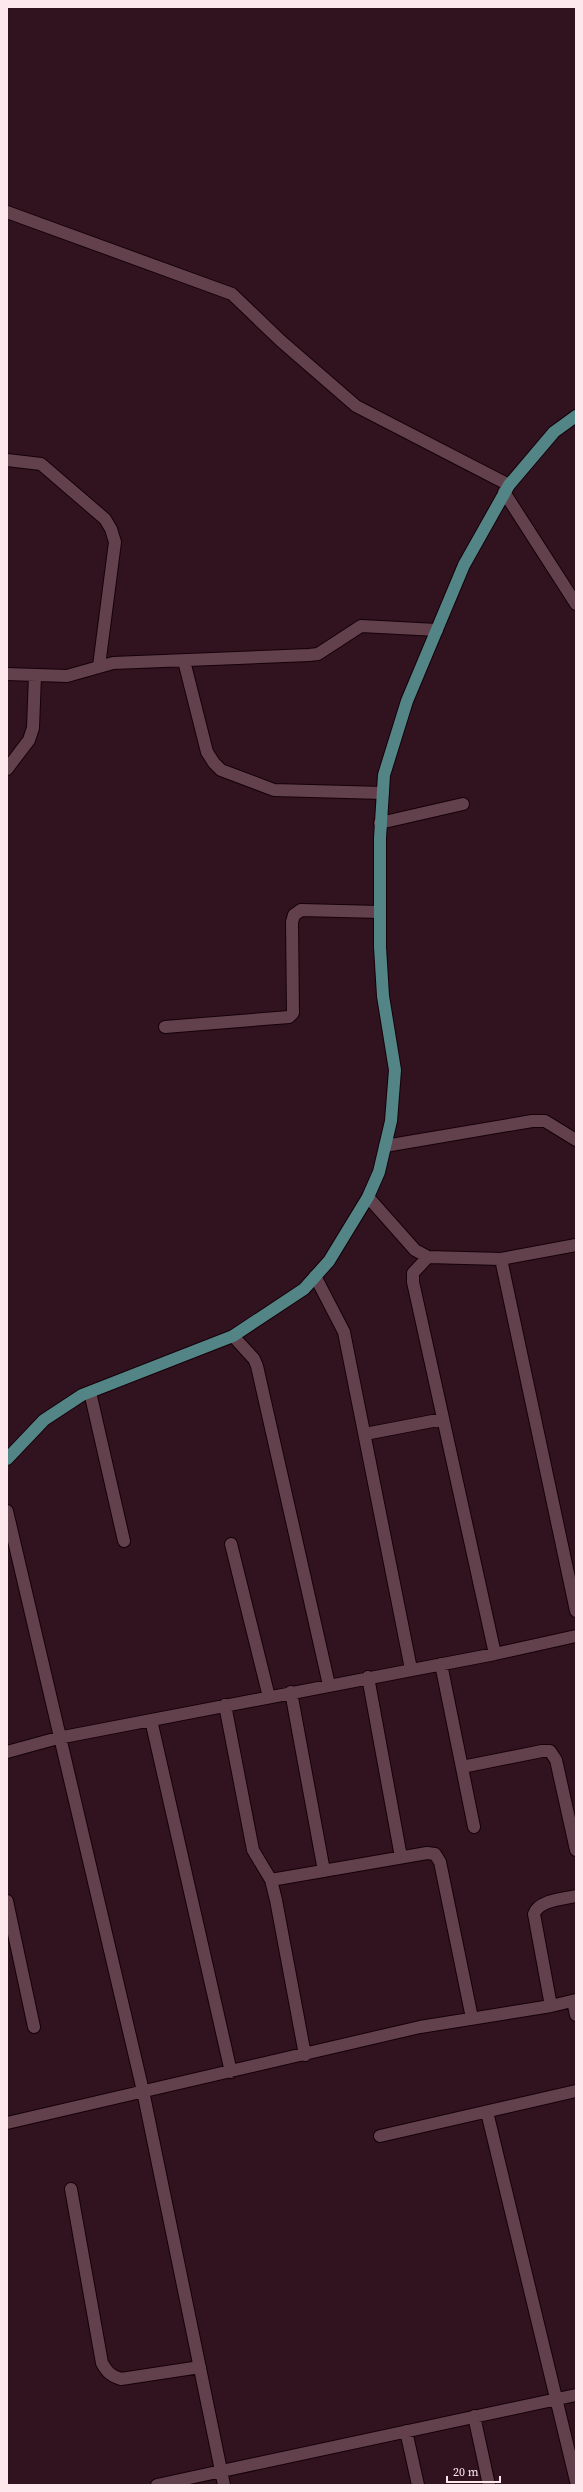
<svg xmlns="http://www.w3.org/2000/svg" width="583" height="2492" font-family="'Source Serif 4',serif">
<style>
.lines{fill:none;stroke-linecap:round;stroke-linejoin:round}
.minor-casing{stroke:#160108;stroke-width:14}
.major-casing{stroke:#160108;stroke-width:14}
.minor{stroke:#62414c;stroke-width:12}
.major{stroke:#538587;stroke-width:12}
</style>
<rect width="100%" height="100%" fill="#30131e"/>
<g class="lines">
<g class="minor-casing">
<path id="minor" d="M7 212 232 294 281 341 356 406 509 485
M7 460 41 464 105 519 111 529 115 542 99 666
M504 492 576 604
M184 661 207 752 214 763 221 770 274 790 383 793
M7 674 67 676 113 663 309 655 318 654 361 626 437 630
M7 769 29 740 33 728 35 675
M380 823 463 804
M165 1027 289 1017 293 1013 292 922 294 915 301 910 380 912
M385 1146 532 1121H545L576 1140
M368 1197 415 1250 428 1257 501 1259 576 1245
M428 1257 413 1273V1282L495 1654
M501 1259 576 1611
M315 1276 344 1332 411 1669
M233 1336 254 1359 257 1366 329 1685
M90 1392 124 1541
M365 1434 443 1419
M7 1511 143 2091 224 2485
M231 1544 269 1697
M441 1664 474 1827
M368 1677 401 1857
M291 1692 324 1871
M225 1705 253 1850 271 1880 276 1900 305 2055
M151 1720 231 2072
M7 1752 58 1738 495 1654 576 1636
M462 1767 542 1751H550L556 1760 576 1850
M271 1880 427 1853 435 1854 440 1862 472 2018
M7 1901 34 2027
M573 2001 576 2015
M551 2006 534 1914C539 1900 563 1899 576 1896
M487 2112 576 2481
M7 2123 420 2027 551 2006 576 2000
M380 2136 576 2091
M71 2189 102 2363C107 2372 111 2376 121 2379L200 2367
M474 2416 489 2485
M406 2431 418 2485
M157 2485 576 2395"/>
</g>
<g class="major-casing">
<path id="major" d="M7 1459 44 1420 82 1395 233 1336 304 1289 329 1261 368 1197 379 1172 391 1121 395 1070 383 996 380 947V838L384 775 407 701 464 565 509 485 554 432 576 416"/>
</g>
<use href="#minor" class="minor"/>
<use href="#major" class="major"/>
</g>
<rect width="583" height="2492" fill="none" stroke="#fde8ee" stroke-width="16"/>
<path d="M447 2476v6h53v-6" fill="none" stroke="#fde8ee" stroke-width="2"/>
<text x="453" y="2476" font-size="12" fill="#fde8ee" stroke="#30131e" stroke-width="3" paint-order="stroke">20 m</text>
</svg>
